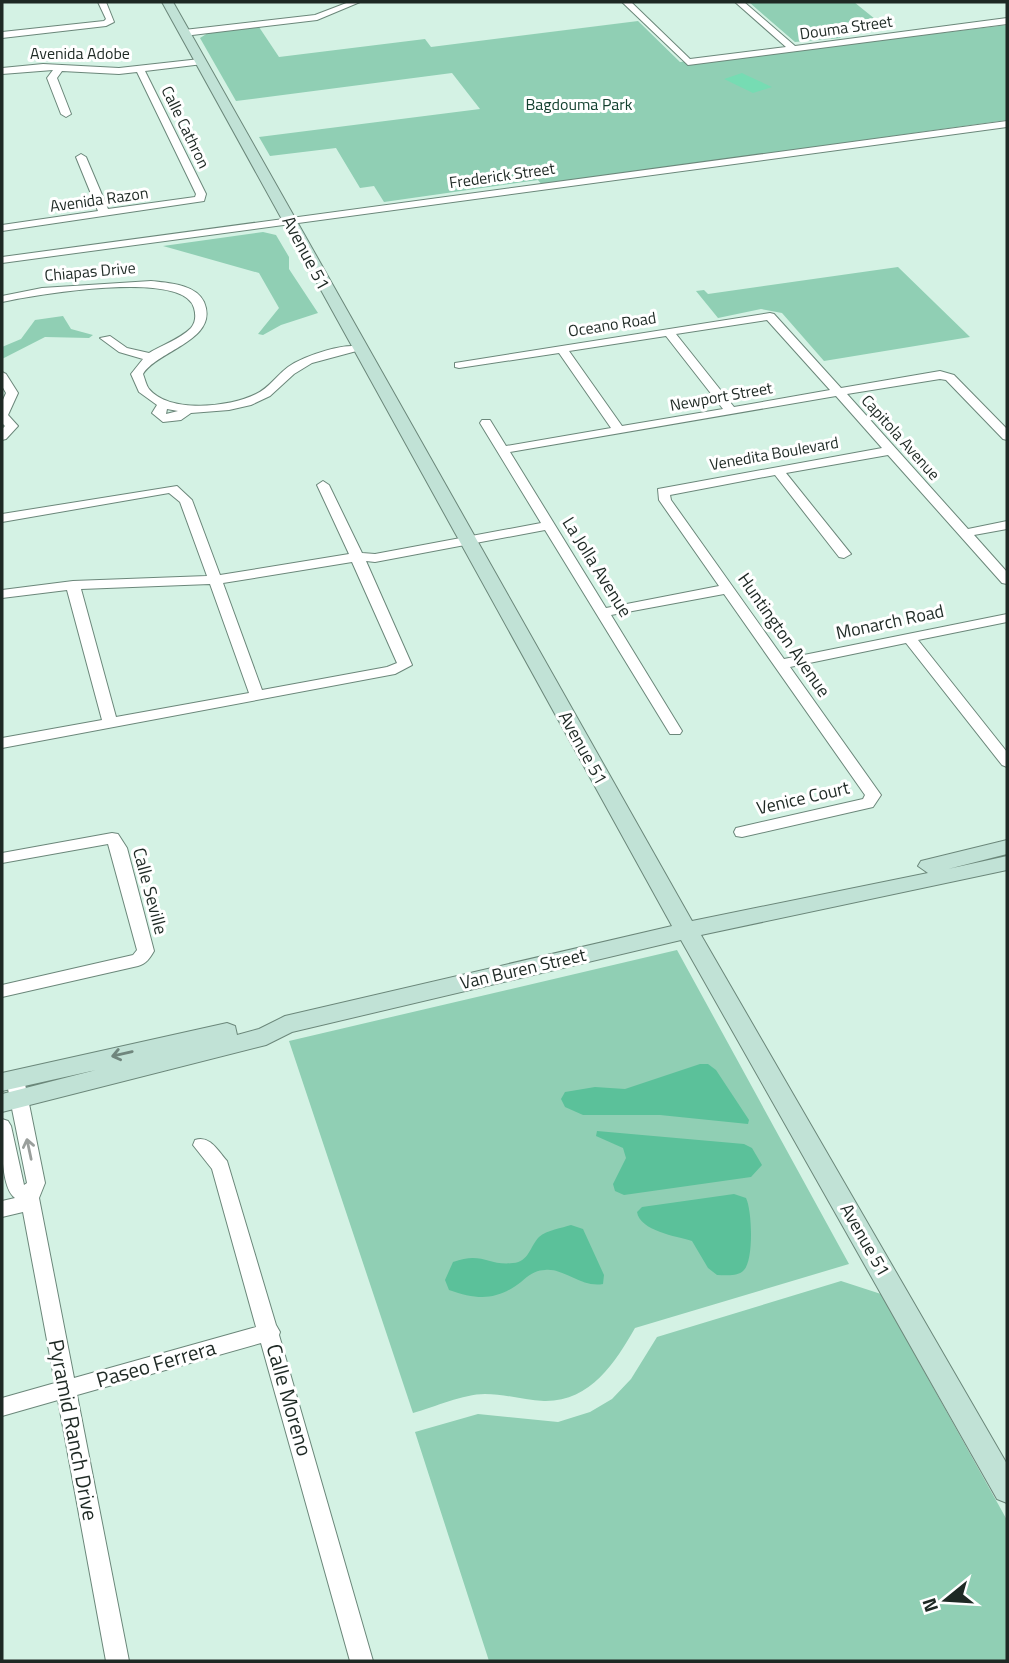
<svg xmlns="http://www.w3.org/2000/svg" width="1009" height="1663" font-family="'Titillium Web',sans-serif">
<style>
.green{fill:#90cfb4}
.water{fill:#5bc19a}
.building{fill:#76dcb3}
.lines{fill:none;stroke-linecap:round;stroke-linejoin:round}
.street-casing{stroke:#6b877a;stroke-width:2}
.secondary-casing{stroke:#6b877a;stroke-width:2}
.street{fill:#fff;fill-rule:evenodd}
.secondary{fill:#c1e2d6;fill-rule:evenodd}
.oneway{stroke:#70867d}
.oneway2{stroke:#9a9f9c}
.labels{text-anchor:middle;stroke-width:6;stroke-linejoin:round;paint-order:stroke}
.far-street-label{font-size:16px;fill:#1e2924;stroke:#fff}
.far-park-label{font-size:16px;fill:#144130;stroke:#fff}
.street-label{font-size:18px;fill:#1e2924;stroke:#fff}
.near-street-label{font-size:21px;fill:#1e2924;stroke:#fff}
</style>
<rect width="100%" height="100%" fill="#d4f2e4"/>
<path class="green" d="M854 2 875 19 827 25 841 38 795 42 750 3Z
M638 21 680 62 895 35 900 38 1007 25V120L542 185 538 180 384 202 374 186 360 188 336 148 270 156 259 137 480 109 452 73 236 101 200 38 208 33 259 27 279 57 425 39 431 47Z
M263 232 276 235 289 257V269L318 313 281 325 263 335 258 334 279 308 259 273 163 246Z
M898 267 970 337 824 361 782 313 761 309 718 318 696 291 704 290 708 294Z
M63 316 71 329 93 335 89 338 45 337 2 359V347L21 339 35 320Z
M677 950 849 1264 635 1328C615 1363 590 1402 544 1401 524 1400 505 1394 485 1394 463 1394 435 1407 413 1413L289 1041Z
M841 1281 881 1294 1007 1520V1661H489L415 1432 478 1414 558 1422 590 1412 612 1399 631 1379 657 1337Z"/>
<path class="water" d="M700 1064H708L716 1070 749 1120 748 1124 660 1115H583L565 1107 561 1099 565 1092 595 1087 625 1089Z
M597 1131 744 1144 752 1148 762 1165 751 1177 624 1195 615 1191 613 1184 626 1158 623 1148 596 1136Z
M734 1194 746 1198C752 1210 754 1259 744 1270 738 1277 726 1275 717 1275L708 1268 692 1241C676 1236 640 1231 637 1212L642 1207Z
M571 1225 583 1229 604 1275 603 1284C581 1288 565 1268 545 1270 535 1270 528 1276 521 1282 496 1301 478 1300 449 1290L445 1280 453 1262C482 1251 488 1266 513 1263 529 1262 530 1246 539 1237 547 1230 562 1228 571 1225Z"/>
<path class="building" d="M742 73 746 75 772 87 753 93 724 79Z"/>
<g class="lines">
<g class="street-casing">
<path id="street" d="M98 2H106L114 22 106 26 2 38V32L104 21 106 19Z
M349 2H360L317 20 184 36 180 33 184 30 315 15Z
M622 2H631L690 59 786 47 735 2H744L795 46 1007 18V24L688 65Z
M200 59 205 62 203 64 145 71 206 194 204 201 2 231V225L98 211 76 157 81 154 86 157 108 209 195 197 196 194 137 72 119 74 62 71 57 78 71 114 66 117 61 114 47 78 53 70 2 74V68L43 64 119 68Z
M1007 121V127L2 263V257Z
M151 281C168 283 196 284 204 302 220 340 158 350 143 374 145 379 146 385 149 389 170 414 230 407 256 394 269 388 277 375 288 367 302 357 351 339 364 349L312 363 294 374 270 396 251 405 229 410 191 413 181 420 163 422 152 413 157 405 139 392 131 374 143 359 119 352 100 338 110 336 127 348 149 353C162 345 180 339 191 328 196 322 196 315 194 308 184 269 33 295 2 302V296L42 288ZM167 409 178 411 166 414Z
M770 313 774 314 841 388 940 371 954 375 1007 429V440L1003 439 946 380 940 379 847 394 968 529 1007 521V529L974 535 1007 572V584L1002 583 888 455 786 473 851 554 844 558 839 557 775 475 670 495 671 500 784 659 1007 614V622L918 640 1007 752V767L1002 765 906 643 790 667 881 795 873 807 742 837 736 836 734 832 736 828 863 799 865 795 724 594 611 615 682 731 680 734H670L545 530 375 562 366 561 412 665 395 674 2 748V738L102 720 67 590 2 598V590L73 581 207 576 180 502 169 493 2 522V514L177 486 192 500 220 575 349 554 317 485 323 481 329 485 362 553 375 554 541 523 480 423 482 420H490L506 446 611 428 559 353 459 368 455 367V363ZM767 320 830 390 734 407 676 334ZM666 336 723 409 622 426 569 351ZM836 396 882 448 658 489 659 500 719 586 606 608 510 452ZM352 562 397 663 387 667 262 690 223 583ZM210 584 249 693 116 717 81 589Z
M2 372 6 374 18 393 8 415 18 426 6 439 2 440V429L5 426 2 423V402L6 393 2 386Z
M112 833 118 834 127 848 154 951C150 958 146 964 138 966L2 997V985L133 955 137 950 108 844 2 863V853Z
M15 1072 21 1074 24 1079 45 1183 39 1198 74 1378 256 1327 212 1169 193 1145 195 1140C210 1135 218 1151 227 1161L276 1325 280 1332 279 1335 373 1661H350L261 1343 77 1395 129 1661H106L58 1400 2 1416V1398L55 1383 23 1212 2 1217V1201L15 1198C0 1187 2 1139 2 1119L8 1121 11 1126 24 1185 27 1183 6 1079 9 1074Z"/>
</g>
<g class="secondary-casing">
<path id="secondary" d="M162 2H173L692 921 928 873 918 866 921 861 1007 840V854L948 869 1007 856V870L701 935 1007 1464V1503L997 1499 681 940 292 1032 266 1045 2 1112V1094L96 1070 2 1091V1073L227 1023 235 1026 237 1035 259 1029 285 1016 672 926Z"/>
</g>
<use href="#street" class="street"/>
<use href="#secondary" class="secondary"/>
</g>
<defs><path id="oneway-shaft" d="M-6 0H5M1.5-3L5.5 0L1.5 3" fill="none" stroke-width="1.6" stroke-linecap="round" stroke-linejoin="round" transform="scale(1.75)"/></defs>
<use class="oneway" href="#oneway-shaft" transform="translate(122 1054) rotate(167)"/>
<use class="oneway2" href="#oneway-shaft" transform="translate(29 1149) rotate(-102)"/>
<g class="labels">
<g class="far-street-label">
<text transform="translate(846 27) rotate(-8)" y="6">Douma Street</text>
<text x="80" y="59">Avenida Adobe</text>
<text transform="translate(186 127) rotate(64)" y="6">Calle Cathron</text>
<text transform="translate(502 175) rotate(-8)" y="6">Frederick Street</text>
<text transform="translate(99 199) rotate(-8)" y="6">Avenida Razon</text>
<text transform="translate(90 271) rotate(-5)" y="6">Chiapas Drive</text>
<text transform="translate(612 324) rotate(-9)" y="6">Oceano Road</text>
<text transform="translate(721 396) rotate(-10)" y="6">Newport Street</text>
<text transform="translate(901 437) rotate(48)" y="6">Capitola Avenue</text>
<text transform="translate(774 453) rotate(-10)" y="6">Venedita Boulevard</text>
</g>
<g class="far-park-label">
<text x="579" y="110">Bagdouma Park</text>
</g>
<g class="street-label">
<text transform="translate(306 253) rotate(62)" y="6">Avenue 51</text>
<text transform="translate(597 567) rotate(58)" y="6">La Jolla Avenue</text>
<text transform="translate(890 622) rotate(-12)" y="6">Monarch Road</text>
<text transform="translate(784 635) rotate(55)" y="6">Huntington Avenue</text>
<text transform="translate(583 748) rotate(61)" y="6">Avenue 51</text>
<text transform="translate(803 798) rotate(-13)" y="6">Venice Court</text>
<text transform="translate(150 891) rotate(75)" y="6">Calle Seville</text>
<text transform="translate(523 969) rotate(-13)" y="6">Van Buren Street</text>
<text transform="translate(865 1240) rotate(60)" y="6">Avenue 51</text>
</g>
<g class="near-street-label">
<text transform="translate(156 1364) rotate(-16)" y="7">Paseo Ferrera</text>
<text transform="translate(289 1400) rotate(74)" y="7">Calle Moreno</text>
<text transform="translate(73 1430) rotate(79)" y="7">Pyramid Ranch Drive</text>
</g>
</g>
<rect width="1009" height="1663" fill="none" stroke="#1e2924" stroke-width="7"/>
<g transform="translate(946 1600) rotate(252)" stroke="#ffffff" stroke-width="5" paint-order="stroke">
<path d="M0-5L12 26L0 18L-12 26Z" fill="#1e2924"/>
<text y="-10" font-size="19" font-weight="bold" text-anchor="middle" fill="#1e2924">N</text>
</g>
</svg>
